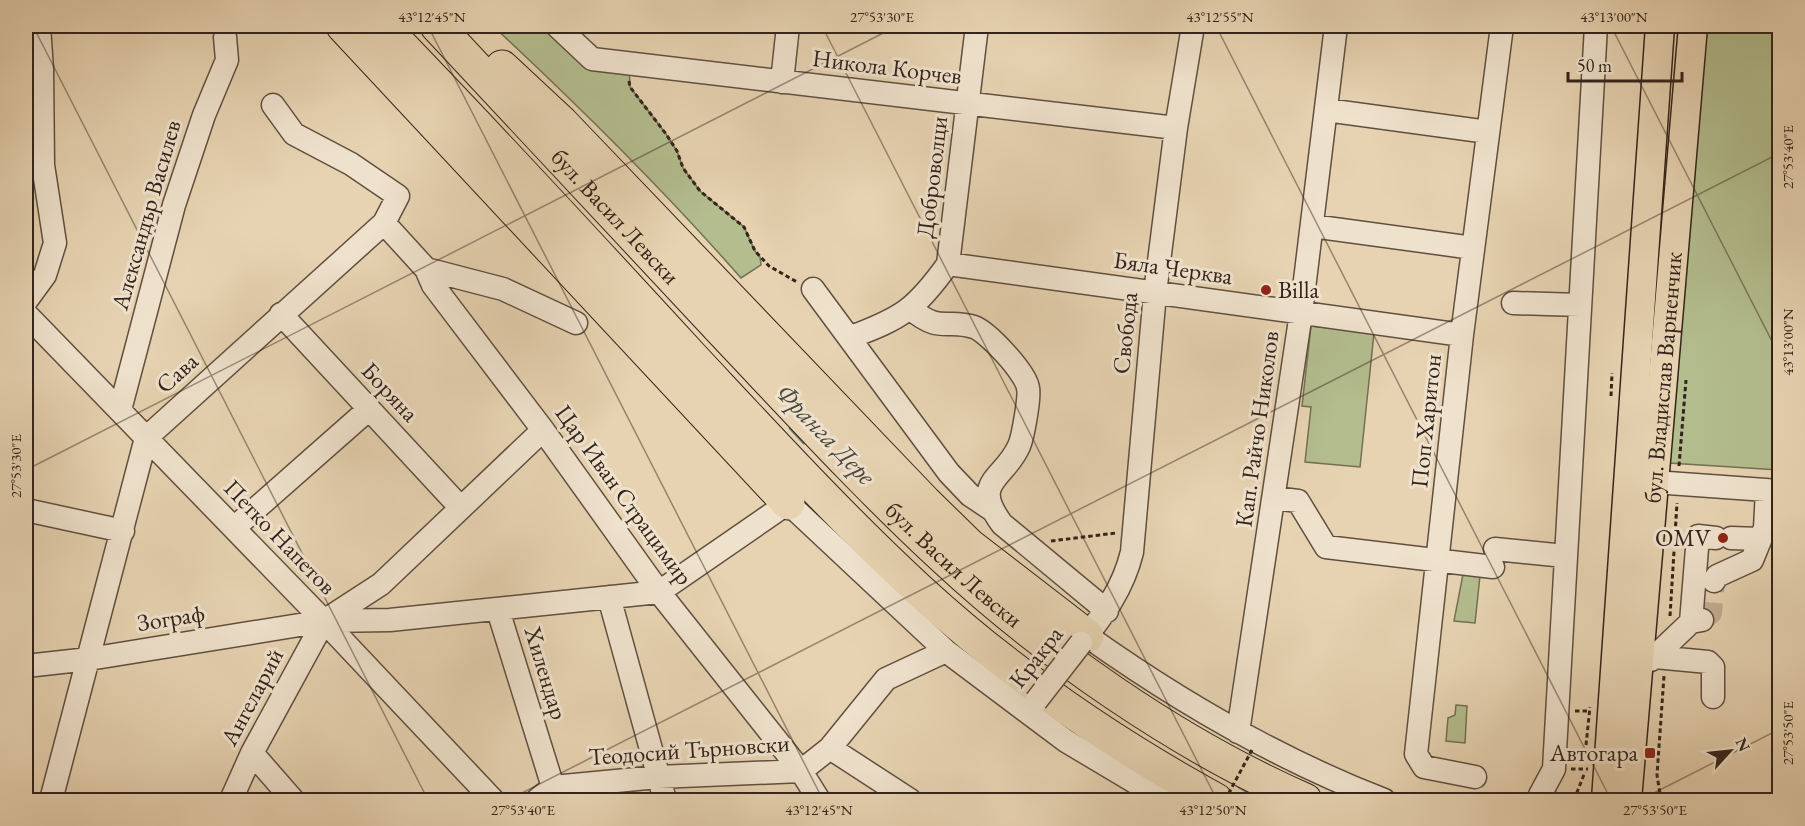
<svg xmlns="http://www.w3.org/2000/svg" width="1805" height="826" font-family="'EB Garamond',serif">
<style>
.green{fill:#b3bd8e;stroke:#737054;stroke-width:1.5}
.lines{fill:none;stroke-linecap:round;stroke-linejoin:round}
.stream{stroke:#707b77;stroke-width:4.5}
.minor-tunnel{stroke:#c3b094;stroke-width:22;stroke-dasharray:22 11;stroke-linecap:butt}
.minor-casing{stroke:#604f40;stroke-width:25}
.major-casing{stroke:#33231a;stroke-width:31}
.highway-casing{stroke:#33231a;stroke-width:35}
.path{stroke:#33231a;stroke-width:3;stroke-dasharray:4.5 3;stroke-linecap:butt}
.minor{stroke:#efe2cd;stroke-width:22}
.major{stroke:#e7d3b2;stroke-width:28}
.highway{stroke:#e7d3b2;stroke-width:33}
.minor-bridge-casing{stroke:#604f40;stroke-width:25;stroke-linecap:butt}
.path-bridge{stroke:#33231a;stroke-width:3;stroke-dasharray:4.5 3;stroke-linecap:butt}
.minor-bridge{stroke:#efe2cd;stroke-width:22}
.ticks{fill:none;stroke:#33231a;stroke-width:1.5;stroke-opacity:0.45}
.poi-dot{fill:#8f2418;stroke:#efe2cd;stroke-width:2}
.labels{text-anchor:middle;stroke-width:6;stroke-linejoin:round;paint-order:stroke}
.street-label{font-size:24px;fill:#33231a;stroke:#efe2cd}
.poi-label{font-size:24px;fill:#33231a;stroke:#efe2cd;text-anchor:end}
.water-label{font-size:26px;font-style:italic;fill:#4c4841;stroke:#efe2cd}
.neatline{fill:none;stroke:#33231a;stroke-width:2}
.ticks-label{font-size:15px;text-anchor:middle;fill:#33231a}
</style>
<rect width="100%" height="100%" fill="#e7d3b2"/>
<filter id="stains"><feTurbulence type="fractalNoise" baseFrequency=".00333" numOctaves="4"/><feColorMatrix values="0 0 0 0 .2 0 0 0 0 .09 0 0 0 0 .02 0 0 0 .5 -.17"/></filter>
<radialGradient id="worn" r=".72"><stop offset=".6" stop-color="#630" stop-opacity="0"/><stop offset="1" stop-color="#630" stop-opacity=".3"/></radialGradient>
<path class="green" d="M493 26H557L592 59 629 64 630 87 666 134 677 151 683 168 700 191 744 227 755 251 760 257 761 265 741 278C663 189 579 106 493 26Z
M1702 26H1779V470L1669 463Z
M1311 326 1374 333 1360 467 1305 462 1311 407 1302 406Z
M1463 574 1480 576 1475 623 1454 621Z
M1456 705 1467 706 1465 743 1446 741 1448 718 1455 715Z"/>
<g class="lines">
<path class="stream" d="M791 428 804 442
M1239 786 1263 800"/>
<path class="minor-tunnel" d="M1702 620 1711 613 1714 581"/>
<g class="minor-casing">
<path id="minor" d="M557 26 592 59 1176 128
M782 82 788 26
M1326 110 1488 132
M384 223 426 269 433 285 543 430 659 592 801 771 819 800
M1312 226 1473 248
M948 264 1462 335
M426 269 503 289 576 323
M813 289 949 473 970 495 991 509
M26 301 45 275 55 243 43 165 42 69 39 26
M1513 303 1580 305
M911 309C941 334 946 318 974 327 988 332 1026 373 1028 388 1030 397 1023 437 1019 446 1004 480 970 481 1002 524L1107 611
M26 314 324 621 493 800
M281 314 460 507
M851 337C902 318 916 309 948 264L977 26
M120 410 174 205 204 115 227 60 225 37
M1654 482 1780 491
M1274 498 1298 501 1326 547 1493 567
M26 510 123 531
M234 528 369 409
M1731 538 1760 539
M1495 549 1565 556
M1714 581 1717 576 1752 560 1765 528 1767 491
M609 597 665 800
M498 610 553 787
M1691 622 1698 536 1716 538
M1087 636C1180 702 1278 759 1384 800
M1081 643C1104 614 1123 589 1132 552L1155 293 1176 128 1193 26
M1655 657 1708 662 1713 667V697
M1651 660 1691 622 1702 620
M26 666 89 659 324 621 390 620 659 592 788 503 946 651 1066 741 1165 800
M1238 732 1301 313 1336 26
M830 748 910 800
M252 753 293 800
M1475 777 1424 767 1416 754 1462 335 1502 26
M51 800 146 438 384 223 398 196 351 164 294 134 273 105
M231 800 252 753 324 621 381 584 543 430
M537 800 553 787 658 777 801 771 830 748 886 679 946 651
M1547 800 1540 795 1554 769 1596 26"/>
</g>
<g class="major-casing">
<g id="major">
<path d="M1606 800 1660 26"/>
<path id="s1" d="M1627 800 1693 26"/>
</g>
</g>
<g class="highway-casing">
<g id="highway">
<path d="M343 26 788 503"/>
<path d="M382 26C487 134 590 246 692 357 765 435 838 515 917 588 1006 670 1110 742 1216 800"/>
<path id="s2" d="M437 26C532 127 627 229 722 331 795 408 866 486 944 558 1045 652 1179 745 1305 800"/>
<path d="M502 67 561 122 925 502 969 545 1087 636"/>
</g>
</g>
<path class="path" d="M629 81 630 87 666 134 677 151 683 168 700 191 744 227 755 251 769 266 797 282
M1611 396 1612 373
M1679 466 1686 380
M1051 541 1116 533
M1670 616 1677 503
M1575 711H1589
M1586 745 1590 707
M1571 769H1588
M1574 800 1585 772
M1661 800 1657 775 1664 676"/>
<use href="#minor" class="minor"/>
<use href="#major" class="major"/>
<use href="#highway" class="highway"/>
<g class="minor-bridge-casing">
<path id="minor-bridge" d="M1036 701 1081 643"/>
</g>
<path class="path-bridge" d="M1225 800 1252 750"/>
<use href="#minor-bridge" class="minor-bridge"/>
</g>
<path class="ticks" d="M33 26 428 800M428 26 823 800M822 26 1217 800M1216 26 1611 800M1611 26 1780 357M26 470 897 26M26 784 34 800M508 800 1780 153M1640 800 1780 729"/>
<g class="poi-dot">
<circle cx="1266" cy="290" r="6"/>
<circle cx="1723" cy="538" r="6"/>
<rect x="1644" y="747" width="12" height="12" rx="3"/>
</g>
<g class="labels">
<g class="street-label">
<text transform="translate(887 67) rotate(7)" y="8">Никола Корчев</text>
<text transform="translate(932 177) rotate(-83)" y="8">Доброволци</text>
<text transform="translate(146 215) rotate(-74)" y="8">Александър Василев</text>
<text dy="8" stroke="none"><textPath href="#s2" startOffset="261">бул. Васил Левски</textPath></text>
<text transform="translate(1173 268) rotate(8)" y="8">Бяла Черква</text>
<text transform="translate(1125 333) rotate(-84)" y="8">Свобода</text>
<text transform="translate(177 373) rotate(-42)" y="8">Сава</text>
<text dy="8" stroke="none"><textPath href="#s1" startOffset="424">бул. Владислав Варненчик</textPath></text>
<text transform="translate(390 392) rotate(47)" y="8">Боряна</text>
<text transform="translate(1426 421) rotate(-84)" y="8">Поп Харитон</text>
<text transform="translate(1257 429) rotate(-82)" y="8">Кап. Райчо Николов</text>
<text transform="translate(624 495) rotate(54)" y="8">Цар Иван Страцимир</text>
<text transform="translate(280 537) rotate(46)" y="8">Петко Напетов</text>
<text dy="8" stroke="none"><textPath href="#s2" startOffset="747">бул. Васил Левски</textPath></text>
<text transform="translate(171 618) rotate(-9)" y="8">Зограф</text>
<text transform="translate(1036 657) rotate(-52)" y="8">Кракра</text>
<text transform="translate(546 673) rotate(73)" y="8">Хилендар</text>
<text transform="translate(252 697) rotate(-62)" y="8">Ангеларий</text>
<text transform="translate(689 750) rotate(-4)" y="8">Теодосий Търновски</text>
</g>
<g class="poi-label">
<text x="1278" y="298" text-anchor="start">Billa</text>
<text x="1711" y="546">OMV</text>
<text x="1638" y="761">Автогара</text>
</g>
<g class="water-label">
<text transform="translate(826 434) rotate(46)" y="9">Франга Дере</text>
</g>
</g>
<rect width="1805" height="826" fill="none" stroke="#e7d3b2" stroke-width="66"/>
<g transform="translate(1730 751) rotate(63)" stroke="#efe2cd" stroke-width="4.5" paint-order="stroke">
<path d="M0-4.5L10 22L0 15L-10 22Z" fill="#33231a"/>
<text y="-9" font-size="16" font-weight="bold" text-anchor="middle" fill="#33231a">N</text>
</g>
<path d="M1568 72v9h114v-9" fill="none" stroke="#33231a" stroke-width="3"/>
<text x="1577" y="72" font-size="18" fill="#33231a" stroke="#efe2cd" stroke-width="4.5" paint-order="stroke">50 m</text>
<rect x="33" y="33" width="1739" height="760" class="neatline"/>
<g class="ticks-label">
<text x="432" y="22">43°12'45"N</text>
<text x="882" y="22">27°53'30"E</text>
<text x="1220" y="22">43°12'55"N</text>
<text x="1614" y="22">43°13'00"N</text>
<text transform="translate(1788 157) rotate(-90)" y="5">27°53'40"E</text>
<text transform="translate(1788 342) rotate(-90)" y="5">43°13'00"N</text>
<text transform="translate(16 466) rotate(-90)" y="5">27°53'30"E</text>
<text transform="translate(1788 733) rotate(-90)" y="5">27°53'50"E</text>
<text x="523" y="815">27°53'40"E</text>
<text x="819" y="815">43°12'45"N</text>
<text x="1213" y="815">43°12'50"N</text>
<text x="1655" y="815">27°53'50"E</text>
</g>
<rect width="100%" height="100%" filter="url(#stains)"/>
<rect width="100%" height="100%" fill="url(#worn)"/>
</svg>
